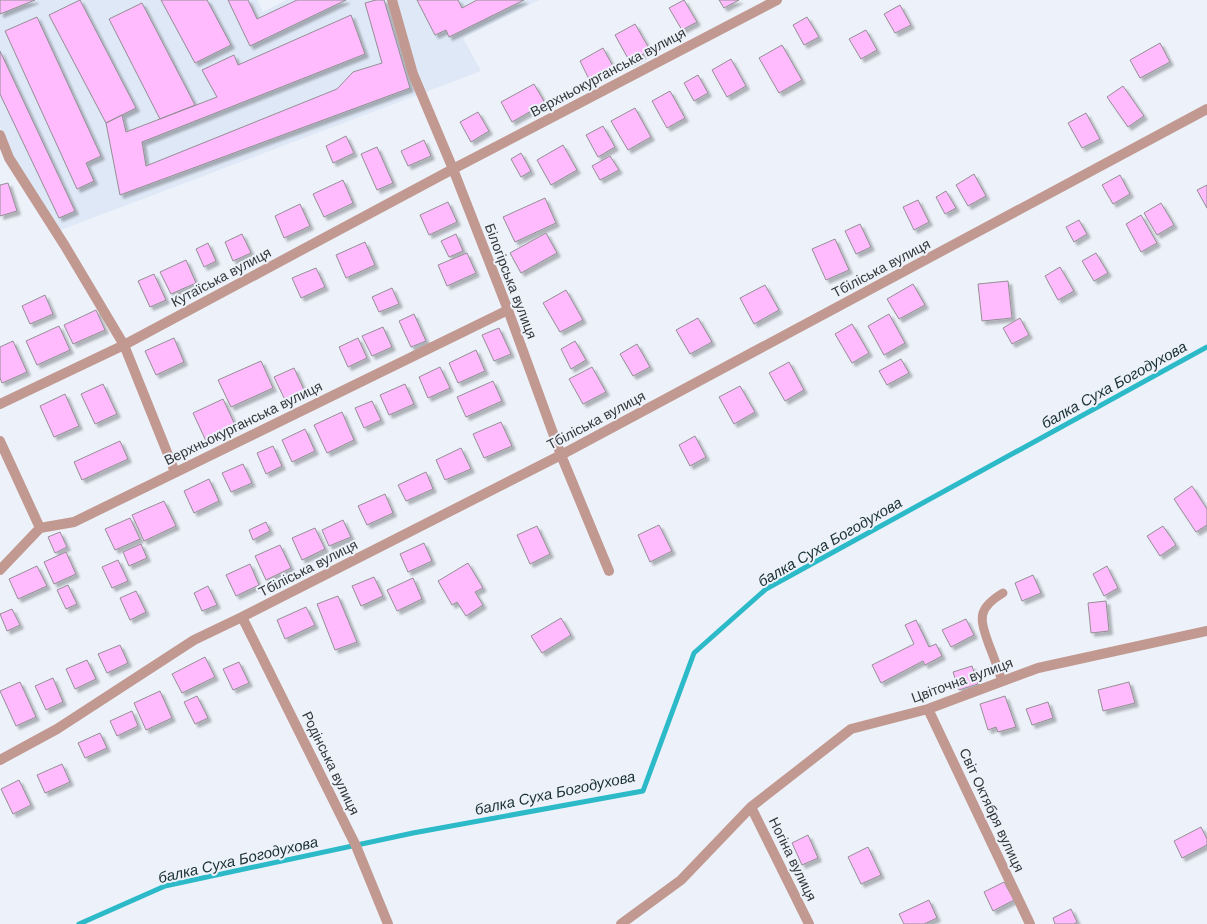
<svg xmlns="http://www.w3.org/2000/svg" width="1207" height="924" font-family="Helvetica,sans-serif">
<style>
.built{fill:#dee8f6}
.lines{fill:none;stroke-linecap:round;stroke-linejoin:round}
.stream{stroke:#2cbac9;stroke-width:5}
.building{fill:#ffbbfe;stroke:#948e94;filter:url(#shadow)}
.service{stroke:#c29990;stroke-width:9}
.minor{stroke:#c29990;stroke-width:10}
.labels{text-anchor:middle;stroke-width:4;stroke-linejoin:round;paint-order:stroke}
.street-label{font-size:14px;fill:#343739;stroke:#edf2fa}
.water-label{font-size:15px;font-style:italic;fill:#1a3133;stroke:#edf2fa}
</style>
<defs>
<filter id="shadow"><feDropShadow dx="3.5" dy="3.5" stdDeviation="1" flood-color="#0004"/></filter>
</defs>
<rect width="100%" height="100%" fill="#edf2fa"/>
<path class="built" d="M0 0H257L263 12 286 0H539L463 38 481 71 58 231 11 155 0 127Z"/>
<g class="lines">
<path class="stream" d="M79 924 165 886 413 833 643 791 694 653 766 589 1207 347"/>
</g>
<path class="building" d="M0 0H35L0 14Z
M80 0 136 108 106 123 49 15Z
M161 0H207L231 45 195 63Z
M228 0H248L257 19 297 0H346L250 46Z
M376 0H384L410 88 120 195 106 123 122 115 126 132 217 97 202 70 234 55 238 65 351 15 365 54 142 142 146 166 337 89 353 72 382 63 365 3Z
M417 0H458L462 8 477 0H524L449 37 446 30 435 35Z
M684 0 697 22 682 30 669 8Z
M719 0H739L724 8Z
M142 3 195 105 160 119 109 19Z
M900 5 911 25 895 33 884 14Z
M37 17 101 156 86 163 94 181 77 189 5 31Z
M807 17 819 37 804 45 793 25Z
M635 24 650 50 630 62 615 35Z
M866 30 877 50 861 59 849 39Z
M1160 43 1170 62 1140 78 1130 60Z
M782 45 802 80 779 93 759 58Z
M603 48 614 68 590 81 580 61Z
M0 51 75 211 59 218 0 94Z
M731 59 746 86 727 97 712 70Z
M698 75 708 93 694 101 684 83Z
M534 84 545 103 512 122 501 102Z
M1123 86 1144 116 1128 127 1107 97Z
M670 91 685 118 667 128 652 101Z
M635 108 651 137 628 150 611 121Z
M478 112 489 131 471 142 460 122Z
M1086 113 1100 139 1082 148 1068 123Z
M603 126 615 147 598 157 586 135Z
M346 136 354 153 333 163 326 146Z
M424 140 431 156 408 166 401 151Z
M563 145 577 170 551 185 537 160Z
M377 147 393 183 377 190 361 154Z
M521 153 531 171 521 177 511 159Z
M610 156 619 170 600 180 592 166Z
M974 174 986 196 968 206 956 185Z
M1120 175 1130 194 1113 204 1102 185Z
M343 180 353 203 324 217 313 194Z
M8 183 17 211 0 216V185Z
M1207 185V208L1197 190Z
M946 191 956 208 945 214 936 197Z
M545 198 556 223 515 242 503 217Z
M918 200 929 222 914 230 903 207Z
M448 202 457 222 429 235 420 215Z
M1161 203 1174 225 1157 235 1144 213Z
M300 204 310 226 284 238 275 216Z
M1141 215 1157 243 1141 252 1126 224Z
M1079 220 1087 234 1074 242 1066 227Z
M860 224 871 247 856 254 845 231Z
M546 233 557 253 521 273 510 253Z
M242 234 251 253 233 261 225 242Z
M456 234 463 251 449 257 441 241Z
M835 239 849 270 826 280 812 249Z
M365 242 375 265 346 278 336 255Z
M208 243 216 261 204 267 196 249Z
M467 253 476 273 447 286 438 265Z
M1096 253 1108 273 1094 281 1082 261Z
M186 260 196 283 171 294 160 272Z
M1060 267 1074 291 1058 300 1045 276Z
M316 268 325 287 301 298 292 278Z
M154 274 166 300 150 307 138 281Z
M1008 281 1012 318 982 321 978 284Z
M913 284 925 305 899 319 887 299Z
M765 285 779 310 754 324 740 298Z
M392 288 399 304 379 312 372 297Z
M566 290 583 320 560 332 543 303Z
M45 295 53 314 30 324 22 306Z
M96 310 105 330 73 344 64 325Z
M414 314 426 341 411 347 399 321Z
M889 314 905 343 884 355 868 326Z
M698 318 712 342 690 354 676 330Z
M1020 318 1029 335 1012 344 1003 328Z
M852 324 869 353 852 363 835 334Z
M59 326 70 350 37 365 26 341Z
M383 327 392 347 372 356 362 336Z
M499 328 511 354 494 361 482 335Z
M174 338 184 362 156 375 145 351Z
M358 338 367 358 348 367 339 347Z
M13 341 27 372 2 383 0 378V347Z
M575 341 586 360 571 369 561 349Z
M637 344 650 367 633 376 620 354Z
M476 350 485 371 458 383 449 363Z
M901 359 909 373 887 385 879 371Z
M261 361 273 388 231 407 218 380Z
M789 362 804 390 785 401 769 373Z
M440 367 450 388 428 398 419 377Z
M592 367 606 392 583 404 569 379Z
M294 368 305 392 285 400 274 377Z
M493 381 502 401 466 417 457 397Z
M103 384 117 414 95 424 81 394Z
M405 384 414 404 389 415 380 395Z
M740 386 755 412 734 424 719 397Z
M65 394 79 426 54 437 40 406Z
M223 399 236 427 206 441 193 413Z
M372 401 381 420 364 428 355 408Z
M342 412 354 440 327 453 314 425Z
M501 422 512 446 484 458 473 434Z
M305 429 315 451 292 462 282 440Z
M695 436 706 457 690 466 679 445Z
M120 441 128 459 82 480 74 462Z
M273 446 282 466 266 474 257 453Z
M461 448 471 469 445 480 436 460Z
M243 464 252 483 231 492 222 473Z
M426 472 433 489 406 501 398 485Z
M209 479 219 501 194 513 184 491Z
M1192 486 1207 509V525L1196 532 1174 499Z
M385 494 393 513 367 525 358 506Z
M164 501 176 526 144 541 132 515Z
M130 518 140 539 115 550 105 529Z
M343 520 351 537 329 546 322 530Z
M266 522 270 531 253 540 249 530Z
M659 525 672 551 650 562 638 535Z
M537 526 550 554 530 564 517 535Z
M1163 526 1176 545 1160 556 1147 536Z
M315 528 325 549 302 560 292 538Z
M60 532 67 547 55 553 48 537Z
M424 543 432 561 408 572 400 554Z
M141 544 147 558 129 566 123 552Z
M280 545 291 568 266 580 255 556Z
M66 552 76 574 54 584 44 562Z
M118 560 128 581 112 588 102 567Z
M468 563 483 588 475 592 483 605 466 616 457 602 452 605 438 581Z
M250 564 259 585 236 596 226 575Z
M37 566 47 586 18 599 9 579Z
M1107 566 1118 588 1104 596 1093 574Z
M1033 575 1041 593 1022 601 1015 583Z
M374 577 383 596 361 606 352 586Z
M413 578 422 599 397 611 387 590Z
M68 585 77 604 66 609 57 590Z
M208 586 217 605 202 611 194 593Z
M136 591 146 612 130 620 120 598Z
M338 596 357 642 335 650 317 604Z
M1106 601 1109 631 1091 633 1088 603Z
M306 607 315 625 285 639 277 620Z
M12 609 20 625 7 631 0 614Z
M561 618 571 635 542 653 531 636Z
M966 619 974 635 951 647 942 630Z
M916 620 929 647 936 644 942 656 925 665 923 661 881 683 872 665 914 644 905 625Z
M120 645 128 663 107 673 98 654Z
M205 657 215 677 182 693 172 674Z
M87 660 96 679 75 689 66 669Z
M239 662 249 683 233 690 223 669Z
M972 666 978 684 959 690 953 672Z
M53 678 63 702 46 710 35 686Z
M20 682 36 717 16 726 0 691Z
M1129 682 1135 703 1103 711 1098 690Z
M160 691 172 718 146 730 134 703Z
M197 696 208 718 195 724 184 702Z
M1005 696 1016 727 998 732 996 727 988 730 980 704Z
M1048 702 1053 718 1032 725 1026 709Z
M132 711 138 726 117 736 110 721Z
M100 733 107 748 85 758 78 743Z
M62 764 70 782 45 793 37 775Z
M19 780 31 805 13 814 1 789Z
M1201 827 1207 839V845L1182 858 1174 841Z
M808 835 818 858 802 865 792 843Z
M868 847 881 875 861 884 848 857Z
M1004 882 1014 900 993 911 984 892Z
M929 900 937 918 924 924H904L899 914Z
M1071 909 1077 922 1074 924H1055L1053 918Z"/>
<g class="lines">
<path class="service" d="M1002 681C998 669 994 657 989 645 980 619 976 609 1003 593"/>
<path class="minor" d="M392 0 413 74 453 169 508 310 561 455 609 571
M0 135 9 158 65 246 124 345 175 472
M0 404 124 345 453 169 777 0
M0 441 40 528
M0 570 40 528 74 522 508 310
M242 617 356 846 388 924
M928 709 1030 924
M0 760 57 729 194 640 242 617 561 455 1207 109
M751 807 809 924
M621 924 681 880 751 807 851 729 928 709 1038 668 1207 631"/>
</g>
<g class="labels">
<g class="street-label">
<text transform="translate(608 72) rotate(-28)" y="5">Верхньокурганська вулиця</text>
<text transform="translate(881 268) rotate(-28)" y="5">Тбіліська вулиця</text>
<text transform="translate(221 277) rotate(-28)" y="5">Кутаїська вулиця</text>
<text transform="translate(511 281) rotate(69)" y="5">Білогірська вулиця</text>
<text transform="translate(596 420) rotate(-28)" y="5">Тбіліська вулиця</text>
<text transform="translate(243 423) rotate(-26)" y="5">Верхньокурганська вулиця</text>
<text transform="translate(308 568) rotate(-27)" y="5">Тбіліська вулиця</text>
<text transform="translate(962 680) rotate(-20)" y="5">Цвiточна вулиця</text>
<text transform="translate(331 763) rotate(64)" y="5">Родінська вулиця</text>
<text transform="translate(992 810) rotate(65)" y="5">Світ Октября вулиця</text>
<text transform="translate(793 859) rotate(64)" y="5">Ногіна вулиця</text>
</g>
<g class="water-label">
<text transform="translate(1114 385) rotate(-29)" y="5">балка Суха Богодухова</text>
<text transform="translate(830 542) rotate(-30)" y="5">балка Суха Богодухова</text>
<text transform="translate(555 793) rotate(-12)" y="5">балка Суха Богодухова</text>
<text transform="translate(238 860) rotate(-13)" y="5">балка Суха Богодухова</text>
</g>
</g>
</svg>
